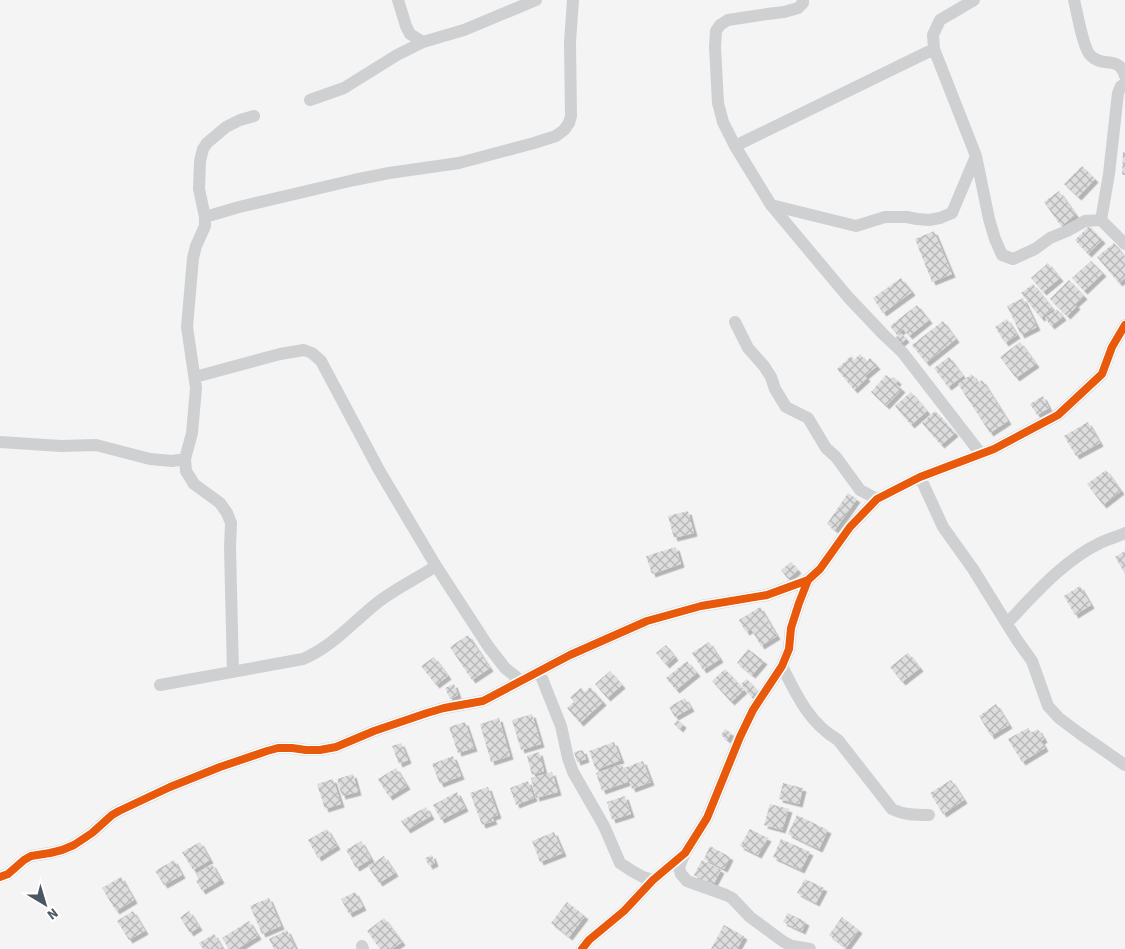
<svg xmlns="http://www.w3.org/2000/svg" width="1125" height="949" font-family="'Source Sans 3',sans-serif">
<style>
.building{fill:url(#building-cross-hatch);filter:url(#shadow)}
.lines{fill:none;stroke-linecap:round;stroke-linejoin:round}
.minor{stroke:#ced0d2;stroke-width:12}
.cycleway-casing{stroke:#fff;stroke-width:11}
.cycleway{stroke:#e8590c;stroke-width:8}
</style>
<defs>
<pattern id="building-cross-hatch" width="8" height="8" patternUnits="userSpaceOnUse" patternTransform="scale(1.25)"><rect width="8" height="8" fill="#ddddde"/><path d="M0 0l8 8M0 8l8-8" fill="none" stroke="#b5b6b7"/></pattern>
<filter id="shadow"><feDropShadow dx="3.5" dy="3.5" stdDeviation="0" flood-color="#0004"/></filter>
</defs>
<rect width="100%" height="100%" fill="#f4f4f4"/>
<path class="building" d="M1123 152H1125V175H1122Z
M1082 166 1095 179 1078 197 1064 184Z
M1059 191 1076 215 1061 226 1044 202Z
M1089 226 1102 240 1088 254 1075 240Z
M934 231 952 274 932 282 915 239Z
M1114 243 1125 257V278L1119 283 1097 257Z
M1091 261 1103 273 1084 291 1072 278Z
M1048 263 1060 278 1043 292 1031 278Z
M901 278 912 292 883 313 873 298Z
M1069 280 1084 296 1075 304 1077 306 1067 316 1050 299Z
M1033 284 1053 309 1041 318 1021 293Z
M1023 298 1037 327 1021 335 1007 306Z
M917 305 929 320 909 336 903 329 897 335 890 326Z
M1057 309 1063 317 1051 326 1045 318Z
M1007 319 1017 335 1005 343 995 327Z
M943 321 956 339 926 363 912 345Z
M901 333 906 339 900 344 895 338Z
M1020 342 1036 364 1016 378 1000 357Z
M860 354 866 362 870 358 877 366 865 376 867 378 854 390 837 369 851 356 854 360Z
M949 357 963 376 948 387 934 368Z
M972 374 978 383 982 380 1008 421 990 433 958 384Z
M886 375 891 379 894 377 898 381 896 384 902 389 886 406 871 392Z
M911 392 927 411 911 425 895 406Z
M1043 396 1049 408 1037 415 1030 404Z
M935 411 955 433 941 445 922 423Z
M1088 422 1100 443 1076 456 1064 436Z
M1106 470 1121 491 1103 505 1087 484Z
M848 493 857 499 835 530 827 524Z
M688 511 694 533 674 538 668 516Z
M676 547 681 564 652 574 646 556Z
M1125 551V574L1115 557Z
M791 562 798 570 788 579 781 570Z
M1080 586 1091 605 1075 615 1064 596Z
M760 607 777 636 761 646 751 629 746 632 739 620Z
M468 635 490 668 472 680 450 647Z
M709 642 720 659 703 670 692 653Z
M666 645 675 657 666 665 656 653Z
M748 649 764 661 752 675 737 663Z
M908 653 920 668 902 682 890 667Z
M434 657 448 676 436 685 421 666Z
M687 661 697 673 676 690 666 678Z
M725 669 744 690 731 702 712 681Z
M610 671 622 685 607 698 595 684Z
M747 679 759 693 753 699 741 684Z
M454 684 458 695 450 699 445 688Z
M590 687 603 702 580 723 567 708 574 702 570 697 581 688 585 692Z
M685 698 691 708 675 717 669 707Z
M996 704 1009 725 991 736 979 716Z
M532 714 541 744 521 750 512 720Z
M499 718 510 756 491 762 480 724Z
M677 720 683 724 680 729 674 724Z
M465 722 474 748 458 753 449 727Z
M1028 728 1031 733 1038 729 1044 739 1041 741 1045 748 1022 762 1008 739Z
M725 729 731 733 727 740 721 735Z
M614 742 621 760 596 770 589 751Z
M401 743 408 760 399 764 392 746Z
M583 750 586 759 577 762 574 752Z
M539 752 544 771 532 775 527 756Z
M453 756 461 776 440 784 432 764Z
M643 761 651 782 632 789 624 768Z
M622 764 628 782 602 791 596 773Z
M396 768 407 786 389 797 378 779Z
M552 772 558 792 536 798 531 778Z
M353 774 358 792 342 796 337 779Z
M333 779 341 804 325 809 317 784Z
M951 780 964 800 943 814 930 793Z
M528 781 534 798 516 805 510 788Z
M783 783 803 788 799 804 779 799Z
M488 787 498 815 492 817 494 821 482 825 470 793Z
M457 792 465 808 441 820 433 805Z
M625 796 631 814 612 820 607 802Z
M770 804 789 809 782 830 764 825Z
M426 807 431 816 407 830 401 821Z
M797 815 828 830 819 849 788 834Z
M327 829 337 846 318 858 308 840Z
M750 829 768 838 758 855 740 846Z
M554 832 563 853 540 862 532 841Z
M781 839 810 852 801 870 773 857Z
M361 841 371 859 356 868 346 850Z
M200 842 210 860 193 870 182 852Z
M710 846 730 857 724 869 704 859Z
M432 855 435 863 429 866 425 858Z
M384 856 395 873 379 883 368 866Z
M174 860 182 875 164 885 155 871Z
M702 860 721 870 713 885 694 875Z
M212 864 221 880 202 891 196 881 199 879 196 874Z
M121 877 134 900 116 911 102 888Z
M805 879 824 888 816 903 797 893Z
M355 892 363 907 349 914 341 899Z
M269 898 281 926 262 934 250 906Z
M567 902 585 916 569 937 551 923Z
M133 911 145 931 129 940 117 921Z
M189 911 199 927 190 933 180 917Z
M788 913 806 922 802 931 783 922Z
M842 917 859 930 846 948 829 935Z
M384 918 402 942 392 949H380L367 931Z
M249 921 258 936 237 949H229L222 938Z
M724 925 744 936 737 949H711Z
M287 930 296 949H274L269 939Z
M214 934 223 949H203L199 943Z"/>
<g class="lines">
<path class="minor" d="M398 0 406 26 410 34 423 42
M803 0V3L798 8 784 12 767 14 728 20 720 25 716 31 715 47 718 103 723 122 735 146 771 205 848 297 884 335 903 353 981 454
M974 0 940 20 933 35 934 49 976 156 989 219 995 239 1002 255 1013 259 1035 249 1050 238 1067 231 1085 221 1101 220
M1074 0C1077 11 1083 49 1091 56 1103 68 1119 55 1125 76
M310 100 344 88 397 55 423 42 464 30 536 0
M735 146 934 49
M771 205 856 226 885 217H907L917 219 929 220 940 218 952 213 976 156
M205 217 239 207 354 180 389 173 459 163 534 143 556 136 564 130 569 123 571 116 570 42 573 0
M1101 220 1109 174 1118 93 1121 86 1125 84
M1101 220 1125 244
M735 322 748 348 764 366 771 377 775 389 786 407 808 418 826 448 836 457 860 490 877 499
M195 377 280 354 304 350 312 353 321 361 379 470 436 566 488 646 505 668 521 681
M0 442 61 446 96 445 150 459 172 461 185 459
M920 477 943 527 973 569 1017 640 1032 661 1048 706 1059 718 1079 733 1125 765
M1007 623C1034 595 1064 560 1100 543 1108 539 1117 537 1125 533
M782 666C796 694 809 723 838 740L892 809C904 815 916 815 929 815
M539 671 561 726 568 758 573 772 604 826 620 863 632 871 643 877 653 880
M233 672 230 548 231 523 227 513 220 503 194 484 186 471 185 459 192 433 196 388 187 327 193 258 196 246 205 226V217L199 189 200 161 203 149 207 143 226 127 240 120 254 116
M160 685 303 659C333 646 352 623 377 603 395 589 416 579 436 566
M685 853 679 867 681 874 687 881 726 895 732 898 750 917 784 942 792 946 810 949
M0 877 8 874 24 860 31 856 50 853 62 850 74 845 92 833 112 815 119 811 170 787 220 767 267 751 278 748H292L306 750H320L336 747 374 731 427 713 444 708 483 701 570 655 647 621 701 606 767 595 808 580
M362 946 363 949
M582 949 589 940 624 911 653 880 685 853 707 818 740 737 753 710 782 666 789 649 791 628 799 603 808 580 820 569 850 527 877 499 920 477 994 449 1058 415 1102 374 1112 347 1125 325"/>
<g class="cycleway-casing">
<path id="cycleway" d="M0 877 8 874 24 860 31 856 50 853 62 850 74 845 92 833 112 815 119 811 170 787 220 767 267 751 278 748H292L306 750H320L336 747 374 731 427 713 444 708 483 701 570 655 647 621 701 606 767 595 808 580
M582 949 589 940 624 911 653 880 685 853 707 818 740 737 753 710 782 666 789 649 791 628 799 603 808 580 820 569 850 527 877 499 920 477 994 449 1058 415 1102 374 1112 347 1125 325"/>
</g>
<use href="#cycleway" class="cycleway"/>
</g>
<g transform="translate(45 904) rotate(142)" stroke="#ffffff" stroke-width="4" paint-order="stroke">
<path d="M0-4L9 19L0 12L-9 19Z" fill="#4a5661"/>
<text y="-8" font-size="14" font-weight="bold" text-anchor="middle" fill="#4a5661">N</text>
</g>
</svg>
